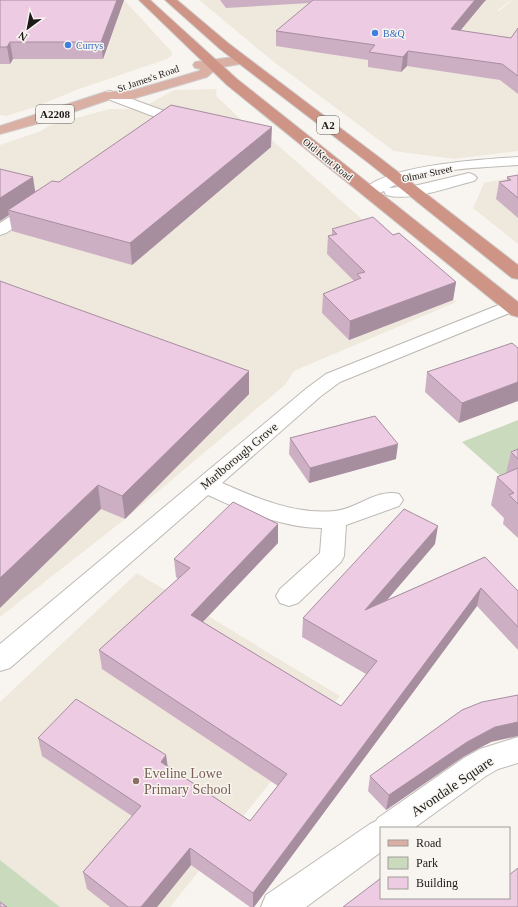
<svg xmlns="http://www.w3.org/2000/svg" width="518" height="907" font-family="'Times New Roman',serif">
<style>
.built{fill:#efe8dc}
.green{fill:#cadabd}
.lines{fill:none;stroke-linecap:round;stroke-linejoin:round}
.minor-casing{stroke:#bdbab5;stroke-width:2}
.primary-casing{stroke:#d1d1d1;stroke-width:2}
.trunk-casing{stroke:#d1d1d1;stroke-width:2}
.minor{fill:#fff;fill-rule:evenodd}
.primary{fill:#daafa4;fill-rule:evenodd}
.trunk{fill:#ce9486;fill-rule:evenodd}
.wall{fill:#ccafc3}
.shaded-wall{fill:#a68e9f}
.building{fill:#edcbe3;stroke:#a68e9f}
.shop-dot{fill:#3f7fe0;stroke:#f8f5f0;stroke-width:1.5}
.education-dot{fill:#8d6e63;stroke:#f8f5f0;stroke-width:1.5}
.labels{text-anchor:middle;stroke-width:3;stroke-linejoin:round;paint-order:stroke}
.far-shop-label{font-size:10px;fill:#366cbe;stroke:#f8f5f0;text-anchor:start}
.far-street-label{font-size:10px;fill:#1b1a19;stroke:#f8f5f0}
.shield{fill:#f8f5f0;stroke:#5d5c5a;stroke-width:1}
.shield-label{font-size:11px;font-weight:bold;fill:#1b1a19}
.street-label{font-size:12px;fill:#1b1a19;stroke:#f8f5f0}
.near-education-label{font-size:14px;fill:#785e54;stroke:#f8f5f0;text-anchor:start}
.near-street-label{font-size:14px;fill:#1b1a19;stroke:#f8f5f0}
</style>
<rect width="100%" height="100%" fill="#f8f5f0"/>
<path class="built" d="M0 0H124L171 51 172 55 167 59 79 89 35 107 6 116 0 115Z
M199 0H511L497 11H499L512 0H518V151L454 159 394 151 274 62Z
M217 89 216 96 245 123 256 126 456 302 294 371 285 385 125 519 0 617V145L41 131 50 125 110 109H127L151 103 174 90Z
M518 176V244L473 208 484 183Z
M137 573 340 696 170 907H60L0 860V702Z"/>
<path class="green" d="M518 420V475L505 480 462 442Z
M0 860 60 907H0Z"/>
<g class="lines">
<g class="minor-casing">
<path id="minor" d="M110 91 167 112 173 119 154 134H144L142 131 158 118 105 98 103 95 105 92Z
M518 157V165C478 168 425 168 389 188L414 186 469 173 474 175 477 178 474 181C449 187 411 202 386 195L384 191 370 197 365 195 362 192C381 165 486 159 518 157Z
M35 202 41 204 43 207 41 210 6 233 0 235V223L29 204Z
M511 300 518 303 517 310 340 382 321 396 222 483C256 498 296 515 335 511 356 509 378 488 399 494L403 500 399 506 346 525 344 556 341 562 298 603 289 606 280 603 276 596 280 589 320 553 322 528C284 528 242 511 208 495L10 668 0 671V644L307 388 326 374Z
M518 737V763L498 769 486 776 414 828H381V852L306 907H261L266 895 370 824 376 821 378 818 464 758 480 749Z"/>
</g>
<g class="primary-casing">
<path id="primary" d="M242 56 248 60 246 63 217 68 207 77 132 99H111L47 121 0 134V126L105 92 131 91 199 71 201 69 195 68 193 65 195 62Z"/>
</g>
<g class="trunk-casing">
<path id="trunk" d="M139 0H150L237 79 518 302V317L511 315 227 85Z
M165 0H177L228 43 380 158 518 265V279L512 278 370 164 220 49Z"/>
</g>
<use href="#minor" class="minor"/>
<use href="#primary" class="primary"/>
<use href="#trunk" class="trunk"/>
</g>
<path class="wall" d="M0 0H124L103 59H13L10 64H0Z
M220 0H486L484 2 460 31 511 38 518 28V94L500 80 407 66 401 72 368 67V60L276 46V31L310 3 226 8Z
M271 147 132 265 12 231 9 215 0 221V169L35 191 59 182Z
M518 175V218L496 199 499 182 507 180V177Z
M332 229 393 235 456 282 453 300 349 340 322 313 323 294 354 281 327 254 328 236 332 235Z
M0 281 249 394 125 519 101 509Z
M512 343 459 423 425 392 427 372Z
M290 438 396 459 309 483 289 454Z
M518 449V538L503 524 504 518 491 505 497 477 506 473 511 452Z
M278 543 203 622 341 706 366 674 302 637 303 618 435 544 387 600 485 557 518 591V650L477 606 254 907H250L191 865 157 907H110L87 889 83 872 132 816 42 756 38 738 166 755 168 766 250 821 278 786 102 669 99 650 178 579 176 577 174 559Z
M491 742 463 757 386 810 368 791 370 776Z"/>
<path class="shaded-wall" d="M117 0H124L103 59 101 42Z
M475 0H486L484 2 449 44 451 29Z
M10 42 13 59 10 64 7 47Z
M408 51 407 66 401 72 403 57Z
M272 127 271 147 132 265 130 243Z
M33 177 36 197 8 210 9 215 0 221V198Z
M456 282 453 300 349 340 350 321Z
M249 371V394L125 519 122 496Z
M518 382V401L459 423 462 403Z
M398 444 396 459 309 483 310 468Z
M98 485 101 509 0 608V578Z
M278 524V543L192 633 191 615Z
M438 526 435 544 363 628 365 610Z
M481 588 477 606 254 907H253V893Z
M518 722V736L491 742 479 748 463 757 386 810 389 795 467 742 495 727Z
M166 755 168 773 161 762Z
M190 848 191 865 157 907H141Z"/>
<path class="building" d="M0 0H117L101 42H10L7 47H0Z
M313 0H475L451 29 511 38 518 28V76L502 64 408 51 403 57 369 52 375 45 276 31Z
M171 105 272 127 130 243 8 210 52 181 59 182Z
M0 169 33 177 0 198Z
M518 175V198L499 182 511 180 507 177Z
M373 217 393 235 399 233 456 282 350 321 323 294 361 278 357 274 365 272 328 236 337 234 332 229Z
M0 281 249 371 122 496 98 485 0 578Z
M512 343 518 348V382L462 403 427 372Z
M375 416 398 444 310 468 290 438Z
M518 449V459L511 452Z
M518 468V504L509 495 514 493 497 477Z
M233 502 278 524 191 615 341 706 377 661 303 618 404 509 438 526 365 610 485 557 518 591V627L481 588 253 893 190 848 141 907H128L83 872 141 806 38 738 76 699 166 755 161 762 250 821 287 774 99 650 190 568 174 559Z
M518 695V722L495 727 467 742 389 795 370 776 462 710 482 702Z
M518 868V907H343L381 878V898H509V875Z
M0 902 7 907H0Z"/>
<g class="shop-dot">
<circle cx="375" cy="33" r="4"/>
<circle cx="68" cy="45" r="4"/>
</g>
<circle class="education-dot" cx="136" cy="781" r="4"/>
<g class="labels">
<g class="far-shop-label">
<text x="383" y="37">B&amp;Q</text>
<text x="76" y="49">Currys</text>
</g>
<g class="far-street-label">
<text transform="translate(148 78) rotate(-19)" y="4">St James's Road</text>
<text transform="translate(328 159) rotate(39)" y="4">Old Kent Road</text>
<text transform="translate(427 173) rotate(-12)" y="4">Olmar Street</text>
</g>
<g class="shield">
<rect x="36" y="105" width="38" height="18" rx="3"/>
<rect x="317" y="116" width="22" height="18" rx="3"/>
</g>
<g class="shield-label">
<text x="55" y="118">A2208</text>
<text x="328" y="129">A2</text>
</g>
<g class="street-label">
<text transform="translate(239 456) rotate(-40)" y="4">Marlborough Grove</text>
</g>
<g class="near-education-label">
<text x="144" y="778">Eveline Lowe<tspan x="144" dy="16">Primary School</tspan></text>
</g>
<g class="near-street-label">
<text transform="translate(452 786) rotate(-34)" y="5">Avondale Square</text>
</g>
</g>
<rect x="380" y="827" width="130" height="72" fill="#f8f5f0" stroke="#a09d9a"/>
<rect x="388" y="840" width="20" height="6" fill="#daafa4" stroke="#a09d9a"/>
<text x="416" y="847" font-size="12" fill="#1b1a19">Road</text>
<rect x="388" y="857" width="20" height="12" fill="#cadabd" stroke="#a09d9a"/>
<text x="416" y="867" font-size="12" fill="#1b1a19">Park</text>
<rect x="388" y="877" width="20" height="12" fill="#edcbe3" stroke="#a09d9a"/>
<text x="416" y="887" font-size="12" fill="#1b1a19">Building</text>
<g transform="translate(28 28) rotate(212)" stroke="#f8f5f0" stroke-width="3" paint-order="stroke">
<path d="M0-3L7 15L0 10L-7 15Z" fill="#1b1a19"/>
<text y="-6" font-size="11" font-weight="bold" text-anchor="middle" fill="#1b1a19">N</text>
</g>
</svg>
